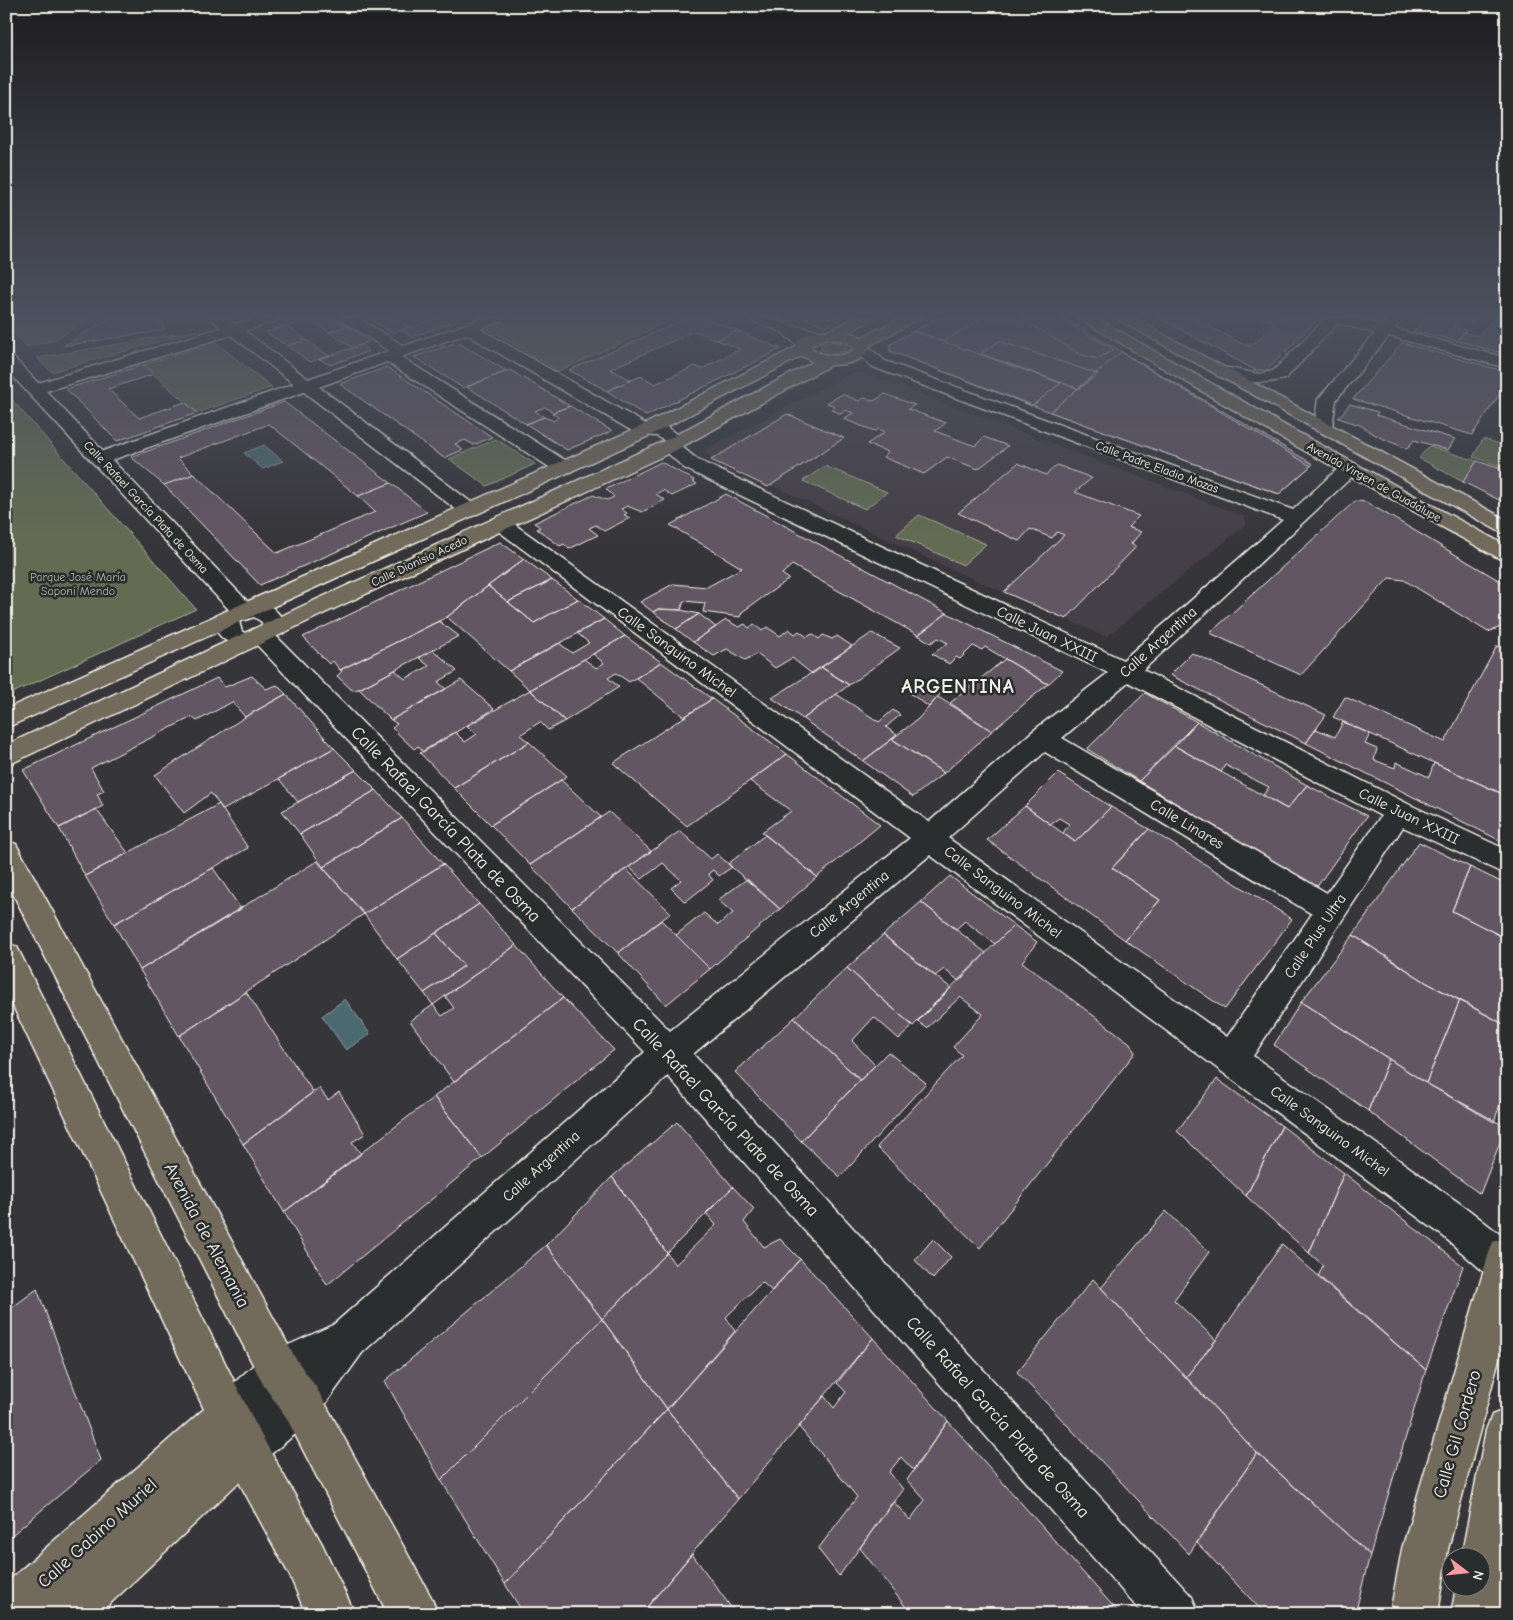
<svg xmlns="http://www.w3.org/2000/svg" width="1513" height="1620" font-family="'Comic Neue',sans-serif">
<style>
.built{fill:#443f46}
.green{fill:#646c52;stroke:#acae9d}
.water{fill:#4c6970;stroke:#8f9fa0}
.building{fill:#645764;stroke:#f4f1e8}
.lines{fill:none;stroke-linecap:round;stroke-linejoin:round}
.minor-casing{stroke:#f4f1e8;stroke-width:3}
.major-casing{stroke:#f4f1e8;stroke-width:3}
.minor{fill:#2a2d2e;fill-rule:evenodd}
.major{fill:#726b5a;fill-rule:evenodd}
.labels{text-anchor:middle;stroke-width:5;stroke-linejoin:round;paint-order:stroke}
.far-street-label{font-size:12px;fill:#f4f1e8;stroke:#2a2d2e}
.far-park-label{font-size:12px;fill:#b3b5a4;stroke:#2a2d2e}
.street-label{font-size:15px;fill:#f4f1e8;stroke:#2a2d2e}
.near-street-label{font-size:18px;fill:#f4f1e8;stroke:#2a2d2e}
.district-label{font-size:20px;font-weight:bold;letter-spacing:1px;fill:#f4f1e8;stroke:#2a2d2e}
</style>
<rect width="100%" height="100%" fill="#363539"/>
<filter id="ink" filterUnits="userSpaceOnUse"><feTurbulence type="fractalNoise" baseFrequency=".02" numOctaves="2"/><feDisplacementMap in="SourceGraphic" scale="10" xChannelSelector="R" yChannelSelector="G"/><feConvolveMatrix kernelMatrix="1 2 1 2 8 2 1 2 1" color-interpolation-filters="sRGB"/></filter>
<g filter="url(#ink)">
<path class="built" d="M851 373 868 374 1244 516 1247 524 1106 637 950 569 701 452Z"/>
<path class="green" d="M19 318H92L54 340 27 347 6 326V321Z
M518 318H676L559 371 488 329Z
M199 330 52 372 37 358Z
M834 341 846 345 847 351 830 354 820 349 822 344Z
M215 342 272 387 197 413 143 365Z
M6 393 196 609 10 694 6 688Z
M496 439 535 464 487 486 449 459Z
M1483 439 1507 446V462L1504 467 1473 457Z
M1429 446 1477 461 1463 482 1419 458Z
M825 466 887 492 865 509 803 481Z
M919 515 986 544 963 565 896 535Z"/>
<path class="water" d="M264 445 283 461 263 469 244 453Z
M345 999 370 1034 346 1050 322 1016Z"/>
<path class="building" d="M111 318H143L148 321 162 322 165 330 63 346Z
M286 318H313L276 329 269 323Z
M313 318H333L348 326 329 332 310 319Z
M375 318H392L409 327 393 333 370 319Z
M438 318 450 323 412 337 401 330Z
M688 318H706L737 331 717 340 695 331 610 369 631 380 607 391 569 370Z
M804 318H843L826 326Z
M937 318H1064L1313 464 1279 494 1050 412 890 351V344Z
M937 318H982L944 342 914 331Z
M1021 318H1060L1114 350 1097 359 1079 354Z
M1159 318H1196L1194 319 1245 345H1252L1277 322 1262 318H1305L1316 321 1267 370H1255Z
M1425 318H1477L1473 322 1458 318 1453 327 1466 330 1458 341 1414 331Z
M1495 318H1507L1505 354 1458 341 1463 332 1478 336Z
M287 326 306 340 287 346 266 332Z
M348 326 369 342 353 348 329 332Z
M737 331 781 349 646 416 607 391 641 376 655 384 695 366 702 369 740 349 717 340Z
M914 331 944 342 1061 383 1032 406 890 351V344Z
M306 340 329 356 310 362 287 346Z
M999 341 1098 374 1079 389 981 354Z
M457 342 507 371 463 388 414 357Z
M1402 343 1507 372V396L1500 394 1472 435 1353 399Z
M361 345 369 351 330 365 319 359Z
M1121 352 1311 466 1279 494 1050 412Z
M143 365 154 374 108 389 139 418 185 402 197 413 117 441 66 389Z
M387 367 492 437 474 445 465 440 455 444 463 450 444 458 340 384Z
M510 370 570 406 553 412 545 407 535 411 544 417 526 424 467 387Z
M842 394 859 401 864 398 874 401 885 394 915 405 908 409 946 423 935 431 975 446 984 437 1008 446 978 469 947 457 924 474 883 457 888 452 867 444 885 432 879 429 875 431 843 419 853 413 846 410 841 414 831 409 835 406 827 403Z
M284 402 391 483 358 496 269 424 178 458 194 474 164 485 131 457Z
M1350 404 1378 412 1376 415 1455 439 1448 450 1414 440 1407 449 1377 436 1360 425 1338 418Z
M570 406 612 431 567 450 526 424 544 417 554 421 558 417 552 413Z
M787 414 844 438 768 487 711 460Z
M1477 461 1507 471V504L1463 482Z
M661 462 694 480 692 481 697 484 672 496 663 490 656 494 665 500 642 512 627 506 621 509 627 513 624 515 630 518 604 531 596 525 589 528 598 535 569 549 564 544 560 546 537 529 540 527 534 523 593 495 607 500 614 497 606 489Z
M1018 463 1046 475 1057 465 1092 478 1075 492 1139 516 1128 527 1141 532 1131 544 1136 547 1066 619 1004 592 1064 535 1057 532 1052 538 1030 529 1019 541 958 513Z
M194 474 277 553 375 512 358 496 391 483 427 512 260 585 164 485Z
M726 494 947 613 918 635 792 565 782 574 789 579 742 612 740 617 703 612 705 603 684 601 681 610 658 609 653 612 640 602 673 584 707 587 742 568 670 525Z
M1355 501 1366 502 1507 585V631L1501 627 1488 632 1404 580 1389 578 1301 675 1210 633Z
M500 542 524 559 447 617 340 670 333 661 329 664 303 637Z
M524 559 552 580 508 602 488 586Z
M552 580 578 599 534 623 508 602Z
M488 586 534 623 578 599 604 619 509 671 447 617Z
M658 609 681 610 699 614 676 629 653 612Z
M947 613 1062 671 1048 684 985 647 982 650 973 646 960 659 956 657 949 664 932 654 948 643 938 638 931 643 918 635Z
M699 614 716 627 693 642 676 629Z
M604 619 625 636 530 690 509 671 559 643 572 653 589 643 577 633Z
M726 620 739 627 745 624 749 628 754 624 762 631 767 627 780 636 789 629 795 634 799 631 807 637 812 634 819 639 823 635 832 639 837 636 852 646 812 674 792 658 775 668 757 654 745 660 727 649 714 656 693 642Z
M439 621 459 636 359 689 352 690 337 676 342 671 340 670Z
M872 633 900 648 849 685 821 667Z
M625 636 661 662 629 682 616 673 608 678 619 687 565 721 530 690 584 659 596 668 604 663 593 654Z
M1497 646 1507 649V796L1333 717 1345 697 1445 742Z
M433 650 457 671 438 682 446 689 391 720 359 689 395 670 405 679 429 666 419 658Z
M1192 653 1326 715 1306 743 1170 675Z
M1005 659 1048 684 992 731 950 703Z
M661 662 712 699 684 717 636 678Z
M821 667 849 685 803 719 772 698Z
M252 676 266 689 277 685 286 694 245 717 232 702 197 721 192 717 91 768 104 791 97 794 103 806 59 828 23 770 217 678 225 687Z
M461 680 494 709 423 752 418 746 414 749 392 728 397 724 391 720Z
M923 681 942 692 929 707 908 692Z
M530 690 565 721 548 730 540 722 520 735 529 742 454 788 420 753 455 732 465 742 477 734 467 726Z
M1145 693 1197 722 1139 781 1087 749Z
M286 694 334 748 223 810 211 793 184 813 155 775 245 717Z
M836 694 879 722 893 710 900 715 886 727 897 735 863 761 803 719Z
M938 697 992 731 944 773 892 739 918 719Z
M712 699 787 754 687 826 613 763Z
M1197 722 1307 785 1287 809 1263 795 1269 787 1225 765 1221 772 1175 746Z
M1343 722 1370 734 1365 744 1377 749 1374 760 1395 768 1396 762 1429 777 1434 763 1507 796V844L1306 743 1316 729 1335 737Z
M892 739 944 773 913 797 863 761Z
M529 742 567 776 491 825 454 788Z
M1175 746 1287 809 1307 785 1367 816 1316 888 1139 781Z
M334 748 356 770 298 802 279 779Z
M787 754 880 825 817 877 762 832 791 811 750 781Z
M356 770 376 790 300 834 282 811Z
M1058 773 1111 807 1075 842 1063 833 1069 824 1059 818 1050 824 1025 806Z
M561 780 601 817 530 865 491 825Z
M376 790 402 818 323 867 300 834Z
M219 804 248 848 114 924 85 876Z
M1025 806 1075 842 1111 807 1149 829 1112 868 1160 900 1125 940 987 840Z
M96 809 128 853 85 876 59 828Z
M609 812 651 851 572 908 530 865Z
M402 818 443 864 364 914 323 867Z
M1149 829 1292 919 1225 1009 1125 940 1160 900 1112 868Z
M680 831 711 859 717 854 732 867 719 876 713 870 708 874 713 880 685 902 671 888 681 880 663 863 642 879 629 867Z
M765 835 817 877 780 909 728 864Z
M1419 842 1470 867 1452 911 1507 939V1026L1427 983 1353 935Z
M317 861 364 914 179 1036 140 970Z
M443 864 479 904 397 959 364 914Z
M1470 867 1507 885V939L1452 911Z
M213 868 241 909 140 970 114 924Z
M626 869 671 913 618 953 572 908Z
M950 876 1014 925 995 944 965 921 956 929 921 902Z
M747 879 780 909 710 969 676 935 704 913 718 925 733 913 718 900Z
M921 902 986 953 959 981 944 969 935 976 883 935Z
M479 904 516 945 433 1005 424 993 464 966 436 933Z
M661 920 710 969 666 1005 618 953Z
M1014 925 1037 942 1022 962 1130 1043 1135 1053 980 1248 877 1147 962 1055 953 1047 983 1014 960 997 927 1028 917 1021Z
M436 933 464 966 424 993 397 959Z
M883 935 951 988 913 1026 847 968Z
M1353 935 1427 983 1460 1000 1426 1083 1301 1002Z
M516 945 563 998 454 1082 410 1021 433 1005 442 1016 454 1008 445 996Z
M847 968 913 1026 899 1039 874 1017 852 1041 875 1065 860 1080 794 1018Z
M246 992 313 1092 243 1144 179 1036Z
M563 998 614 1050 482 1158 434 1097Z
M1460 1000 1507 1026V1084L1494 1122 1426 1083Z
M1301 1002 1389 1059 1368 1111 1274 1045Z
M794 1018 860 1080 801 1141 735 1072Z
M888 1052 926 1083 840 1177 801 1141Z
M1389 1059 1426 1083 1506 1127 1480 1194 1368 1111Z
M1217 1079 1282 1126 1246 1196 1177 1131Z
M319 1088 328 1100 339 1092 365 1134 352 1142 361 1154 284 1212 243 1144Z
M434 1097 482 1158 327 1285 284 1212Z
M677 1122 733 1187 667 1253 612 1177Z
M1282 1126 1344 1173 1309 1253 1246 1196Z
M1344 1173 1463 1266 1426 1370 1318 1277 1323 1265 1309 1253Z
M612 1177 667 1253 602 1319 546 1245Z
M733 1187 754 1209 744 1222 764 1247 780 1239 800 1259 772 1291 762 1282 726 1317 735 1331 667 1409 602 1319 667 1253 675 1265 716 1225 706 1213Z
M1166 1211 1209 1252 1174 1300 1216 1340 1186 1377 1101 1288Z
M933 1239 951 1257 933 1279 915 1260Z
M1282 1244 1426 1370 1370 1555 1257 1453 1186 1377 1216 1340Z
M546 1245 602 1319 441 1480 385 1381Z
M800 1259 873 1338 738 1499 667 1409Z
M1093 1279 1257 1453 1189 1554 1017 1372Z
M37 1289 101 1460 6 1540V1312Z
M602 1319 667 1409 505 1584 441 1480Z
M873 1338 948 1421 913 1470 901 1457 889 1472 903 1489 839 1576 818 1549 857 1497 799 1427 824 1396 834 1408 846 1392 837 1383Z
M667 1409 738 1499 641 1614H524L505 1584Z
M948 1421 1120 1614H911L860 1548 893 1501 910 1520 925 1500 907 1480Z
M1257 1453 1370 1555 1355 1614H1265L1197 1543Z
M692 1554 736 1614H652L648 1606Z"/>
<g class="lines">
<g class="minor-casing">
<path id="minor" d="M211 318H227L235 324 256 318H278L276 321 245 331 308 379 389 351 343 321 341 318H358L404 346 484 318H504L502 321 480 329 649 426 667 427 681 438 676 442 698 460 1123 660 1283 520 873 367 854 350 856 347H868L885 361 1293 510 1343 464H1357L1359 468 1357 472 1219 601 1143 670 1408 804 1507 850V875L1403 827 1253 1056 1469 1210 1507 1240V1283L1491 1278 1443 1236 930 855 693 1054 1192 1597 1199 1614H1143L668 1076 362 1353 316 1417 260 1463 245 1470 230 1463 223 1448 228 1436 215 1430 209 1415 215 1400 264 1356 333 1325 645 1052 256 644 246 649C230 644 207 635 220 615L233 614 6 369V354L12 356 38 383 221 328ZM466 334 639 435 657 436 665 441 660 446 684 468 1108 673 1033 731 929 822 507 519 500 517 493 519 490 523 493 527 910 838 670 1031 276 636 282 634 285 629C283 612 266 599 249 603L112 460 304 392 462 514 469 516 476 514 479 510 476 506 319 387 387 362 557 472H571L573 468 571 464 401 357ZM231 335 294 384 103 451 46 391ZM254 617 262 622V628L253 630 250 634 242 632 238 618 245 620ZM1128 682 1381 816 1327 893 1062 738ZM1045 752 1312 914 1227 1037 948 838Z
M749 318H770L790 325 826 332 828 335 820 340 807 337 812 343 804 348 798 346 782 332 752 321Z
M1326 318H1353L1382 325 1388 318H1402L1395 329 1507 358V368L1389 336 1336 400 1332 427 1329 431H1317L1314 427 1318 399 1375 333 1338 323 1285 379C1259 385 1242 382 1217 376L1215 372 1217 368 1223 367 1259 374 1273 371Z
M1475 1588H1507V1614H1452L1458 1595Z"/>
</g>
<g class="major-casing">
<path id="major" d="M855 318H874L849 332 862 337 901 318H920L869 346 870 350C861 362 845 365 831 365L676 450 327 612 6 766V745L311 602 662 442 813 362 802 356 651 435 6 728V709L639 427 796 347C797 332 818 332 829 330 837 328 847 321 855 318ZM826 339 846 341 854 349C842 358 824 358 812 348V345Z
M1078 318H1096L1288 427 1507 546V561L1500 559 1276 435Z
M1115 318H1133L1507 520V534L1500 532Z
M6 841 16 844 294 1356 316 1387 431 1597 438 1614H388L286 1417 264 1386 6 880Z
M6 943 17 947 260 1433 322 1544 355 1614H306L290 1576 239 1482 99 1614H6V1583L204 1409 6 991Z
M1507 1237V1329L1448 1549 1438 1614H1390L1402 1549 1488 1256 1493 1242Z
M1507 1409V1561L1499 1614H1451L1456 1588H1480V1558H1461L1486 1430 1492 1415Z"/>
</g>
<use href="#minor" class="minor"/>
<use href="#major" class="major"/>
</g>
</g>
<linearGradient id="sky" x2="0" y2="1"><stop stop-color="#1e1d1f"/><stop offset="0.58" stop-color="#4c515f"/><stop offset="1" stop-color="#4c515f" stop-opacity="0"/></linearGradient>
<rect width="1513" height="544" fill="url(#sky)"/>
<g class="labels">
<g class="far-street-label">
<text transform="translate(1157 467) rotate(20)" y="4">Calle Padre Eladio Mozas</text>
<text transform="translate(1374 482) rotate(29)" y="4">Avenida Virgen de Guadalupe</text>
<text transform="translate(146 507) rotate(47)" y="4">Calle Rafael García Plata de Osma</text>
<text transform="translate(419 561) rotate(-25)" y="4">Calle Dionisio Acedo</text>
</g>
<g class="far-park-label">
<text x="78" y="581">Parque José María<tspan x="78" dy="14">Saponi Mendo</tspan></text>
</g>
<g class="street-label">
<text transform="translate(1047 634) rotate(26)" y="5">Calle Juan XXIII</text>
<text transform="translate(1158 642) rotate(-42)" y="5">Calle Argentina</text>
<text transform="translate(677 652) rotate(36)" y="5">Calle Sanguino Michel</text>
<text transform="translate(1409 816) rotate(26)" y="5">Calle Juan XXIII</text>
<text transform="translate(1187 824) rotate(31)" y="5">Calle Linares</text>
<text transform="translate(1003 892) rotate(37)" y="5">Calle Sanguino Michel</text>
<text transform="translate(849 904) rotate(-39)" y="5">Calle Argentina</text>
<text transform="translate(1315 936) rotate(-56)" y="5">Calle Plus Ultra</text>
<text transform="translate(1330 1131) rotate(36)" y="5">Calle Sanguino Michel</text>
<text transform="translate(541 1166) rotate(-42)" y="5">Calle Argentina</text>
</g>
<g class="near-street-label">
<text transform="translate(446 824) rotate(46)" y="6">Calle Rafael García Plata de Osma</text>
<text transform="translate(726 1117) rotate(47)" y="6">Calle Rafael García Plata de Osma</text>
<text transform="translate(207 1235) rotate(62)" y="6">Avenida de Alemania</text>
<text transform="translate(998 1417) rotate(48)" y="6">Calle Rafael García Plata de Osma</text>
<text transform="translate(1457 1434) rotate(-74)" y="6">Calle Gil Cordero</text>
<text transform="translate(97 1533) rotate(-42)" y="6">Calle Gabino Muriel</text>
</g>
<g class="district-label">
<text x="958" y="693">ARGENTINA</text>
</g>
</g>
<rect width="1513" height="1620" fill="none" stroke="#2a2d2e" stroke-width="25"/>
<rect x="12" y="12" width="1488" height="1595" fill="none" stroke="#f4f1e8" stroke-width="2" filter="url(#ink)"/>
<g transform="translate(1466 1572) rotate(106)"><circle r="24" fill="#2a2d2e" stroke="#7b7b78"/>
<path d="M0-4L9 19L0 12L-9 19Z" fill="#ff9aa2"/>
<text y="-8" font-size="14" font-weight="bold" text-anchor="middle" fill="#f4f1e8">N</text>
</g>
</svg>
